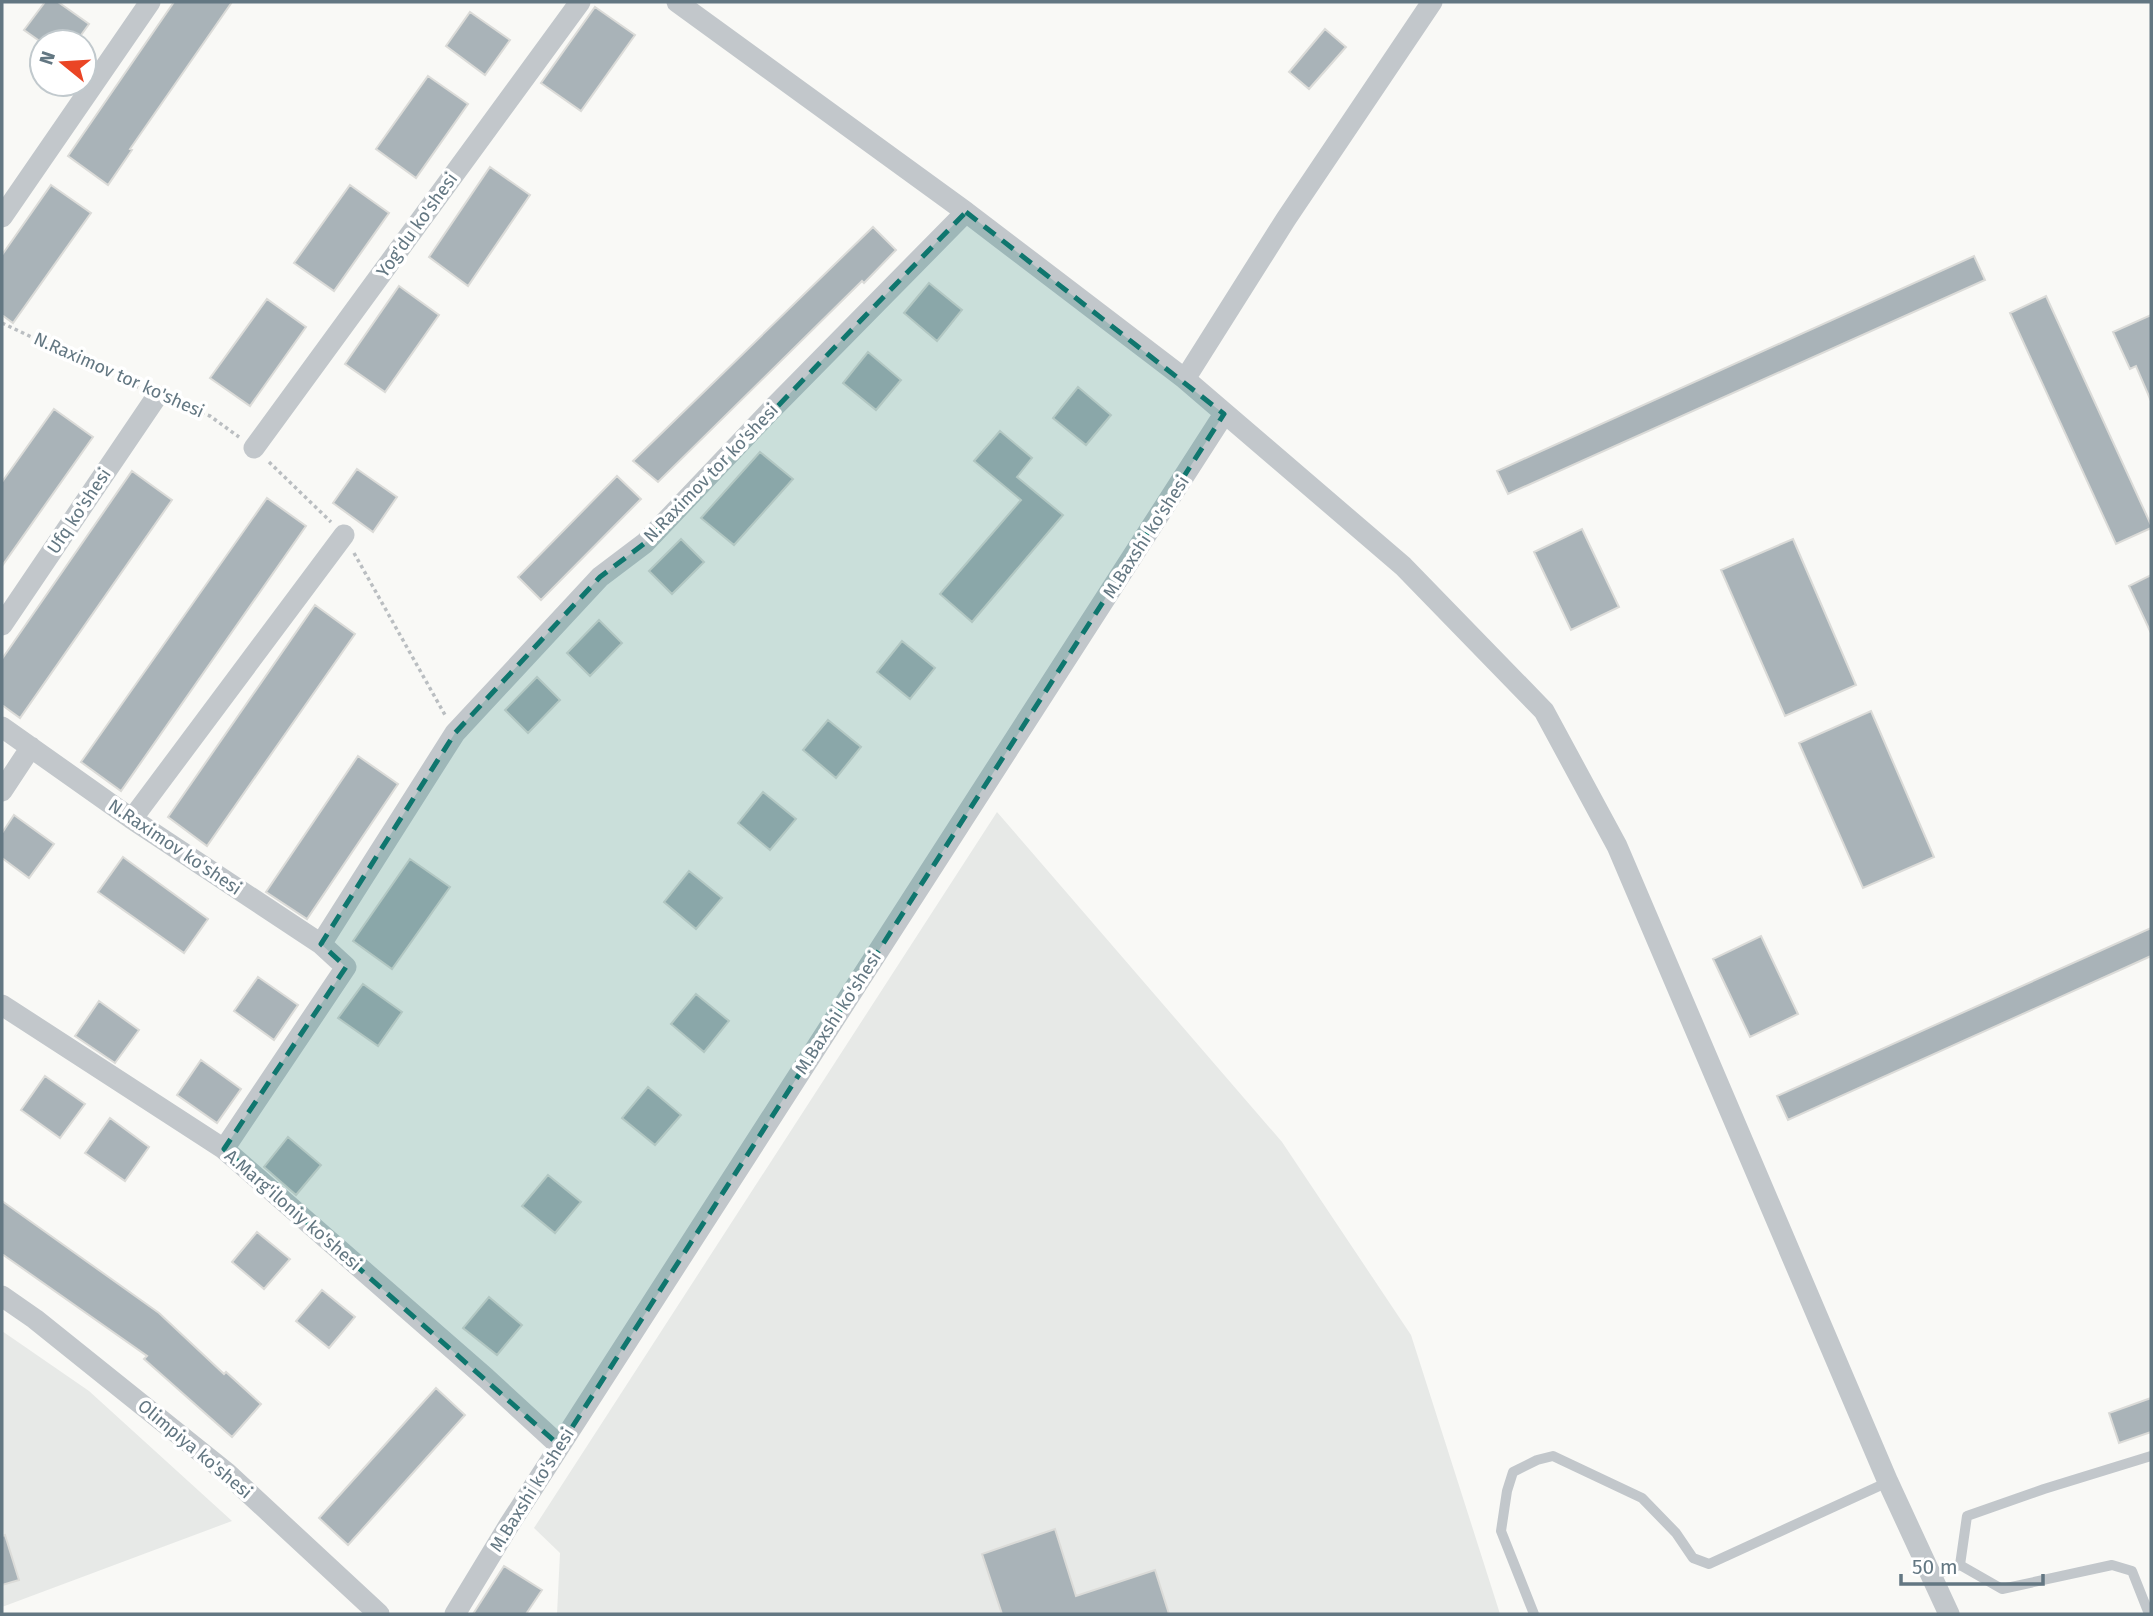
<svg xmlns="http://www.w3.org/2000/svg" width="2153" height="1616" font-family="'Fira Sans',sans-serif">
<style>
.built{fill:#e7e9e7}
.building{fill:#a9b3b8;stroke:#dbdbd8;stroke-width:2}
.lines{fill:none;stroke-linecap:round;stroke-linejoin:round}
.path{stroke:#babec1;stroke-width:3.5;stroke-dasharray:3.5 3.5;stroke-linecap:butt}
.service{stroke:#c2c7cb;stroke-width:10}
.minor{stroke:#c2c7cb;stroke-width:21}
.marked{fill:#0f766e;fill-opacity:0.2;stroke:#0f766e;stroke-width:5;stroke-dasharray:14 9;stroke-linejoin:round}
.labels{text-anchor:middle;stroke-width:7;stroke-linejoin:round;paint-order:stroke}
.street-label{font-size:18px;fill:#637782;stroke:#fff}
</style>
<rect width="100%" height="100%" fill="#f9f9f6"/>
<path class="built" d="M997 812 1282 1142 1411 1335 1500 1614H557L560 1553 534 1528Z
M2 1331 89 1391 232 1521 2 1607Z"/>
<path class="building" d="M45 2H58L89 24 76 42H41L24 30Z
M174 2H232L130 149 132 150 108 185 68 156Z
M595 7 635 35 581 111 541 83Z
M470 12 510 40 485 75 446 46Z
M1325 29 1346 47 1309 89 1289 72Z
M428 76 468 104 416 178 376 149Z
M490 167 530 195 468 286 429 257Z
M51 185 91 213 13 323 2 315V255Z
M350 185 389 213 334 291 294 263Z
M873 227 896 250 864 283 862 281 658 482 633 461Z
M1974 256 1985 280 1508 494 1497 471Z
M929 283 962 310 937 341 904 313Z
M399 286 439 315 385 392 345 364Z
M2046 296 2151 525V528L2116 544 2010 313Z
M267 299 306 327 250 406 210 378Z
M2151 315V401L2136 366 2130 369 2113 332Z
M868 352 901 380 876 410 843 383Z
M1078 387 1111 415 1086 445 1053 418Z
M54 409 93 437 2 566V482Z
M1000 431 1032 458 1017 477 1063 515 972 622 940 594 1021 500 974 461Z
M760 452 793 479 734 545 701 518Z
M357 469 397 497 373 532 333 503Z
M132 471 172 500 20 718 2 705V659Z
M617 476 641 499 541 600 518 577Z
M267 498 306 526 121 791 81 762Z
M1582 529 1619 607 1571 630 1534 552Z
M681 539 704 562 672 594 649 571Z
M1793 539 1856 685 1785 716 1721 570Z
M2151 575V633L2129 586Z
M315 605 355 634 207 846 168 817Z
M599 620 622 643 590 676 567 653Z
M902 641 935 668 910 699 877 672Z
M537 677 560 700 528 733 505 710Z
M1871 711 1934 857 1863 888 1799 743Z
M828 720 861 747 836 778 803 750Z
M358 756 398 784 307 919 266 892Z
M763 792 796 819 770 850 738 823Z
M14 815 54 844 29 878 2 858V833Z
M123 857 208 919 184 953 98 892Z
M410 859 450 887 392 969 353 941Z
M689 871 722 898 696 929 664 902Z
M2151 928V956L1788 1120 1777 1096Z
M1761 936 1798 1014 1750 1037 1713 959Z
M258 977 298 1005 274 1040 234 1011Z
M363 984 402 1012 378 1046 338 1018Z
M696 994 729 1021 704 1052 671 1024Z
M99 1001 139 1030 115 1063 75 1036Z
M201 1060 241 1089 217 1123 177 1095Z
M45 1076 85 1104 60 1138 21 1110Z
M648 1087 681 1115 655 1145 622 1118Z
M110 1118 149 1147 125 1181 85 1153Z
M288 1137 321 1165 296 1195 264 1167Z
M548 1175 581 1202 555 1233 522 1206Z
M2 1201 159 1313 224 1374 226 1372 261 1404 232 1437 144 1359 147 1356 2 1254Z
M257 1232 290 1259 264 1289 232 1262Z
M322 1290 355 1317 329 1348 296 1321Z
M489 1297 522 1325 497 1355 463 1328Z
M436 1388 465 1415 348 1545 319 1518Z
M2151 1398V1432L2119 1443 2109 1413Z
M1055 1529 1076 1596 1155 1570 1169 1614H1002L982 1554Z
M5 1535 19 1580 2 1585V1536Z
M504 1566 542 1590 526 1614H473Z"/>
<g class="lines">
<path class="path" d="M2 323 139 388
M175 403 210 416 239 437
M269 462 331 522
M354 553 445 715"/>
<path class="service" d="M1960 1565 2002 1589 2112 1565 2132 1571 2149 1614
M1931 1577 1960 1565 1967 1516 2044 1489 2151 1456
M1534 1614 1501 1531 1507 1491 1513 1472 1537 1460 1553 1456 1642 1498 1676 1533 1693 1558 1709 1564 1888 1482"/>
<path class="minor" d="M677 2 966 212 1185 379 1403 566 1544 711 1617 846 1888 1482 1949 1614
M2 217 150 2
M1185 379 1286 219 1432 2
M254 448 580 2
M2 625 157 396
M2 727 132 819 321 944 346 967 224 1149
M2 791 31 747
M132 819 344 535
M321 944 455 733 600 577 645 543 774 407 966 212
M2 1005 224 1149 486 1378 560 1446
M2 1296 35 1319 227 1473 379 1614
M455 1614 509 1525 1224 414"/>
</g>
<path class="marked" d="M966 212 1224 414 560 1446 224 1149 346 967 321 944 455 733 600 577 645 543Z"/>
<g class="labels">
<g class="street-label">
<text transform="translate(417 225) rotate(-54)" y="6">Yog'du ko'shesi</text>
<text transform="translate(119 375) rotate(24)" y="6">N.Raximov tor ko'shesi</text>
<text transform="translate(711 473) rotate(-46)" y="6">N.Raximov tor ko'shesi</text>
<text transform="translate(79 511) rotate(-56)" y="6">Ufq ko'shesi</text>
<text transform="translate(1146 537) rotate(-57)" y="6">M.Baxshi ko'shesi</text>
<text transform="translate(175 847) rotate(34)" y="6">N.Raximov ko'shesi</text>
<text transform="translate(838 1013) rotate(-57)" y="6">M.Baxshi ko'shesi</text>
<text transform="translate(293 1210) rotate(41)" y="6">A.Marg'iloniy ko'shesi</text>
<text transform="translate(195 1449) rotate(40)" y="6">Olimpiya ko'shesi</text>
<text transform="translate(532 1490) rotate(-58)" y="6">M.Baxshi ko'shesi</text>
</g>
</g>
<rect width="2153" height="1616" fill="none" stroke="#637782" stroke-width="7"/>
<g transform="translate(63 63) rotate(288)"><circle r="33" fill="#ffffff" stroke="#c1c9cd" stroke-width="2"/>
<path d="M0-5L12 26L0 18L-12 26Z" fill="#ea4525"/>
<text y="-10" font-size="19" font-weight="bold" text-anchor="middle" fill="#637782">N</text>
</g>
<path d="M1901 1574v10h142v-10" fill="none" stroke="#637782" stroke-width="3.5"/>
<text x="1912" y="1574" font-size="21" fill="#637782" stroke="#ffffff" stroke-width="5" paint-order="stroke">50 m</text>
</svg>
